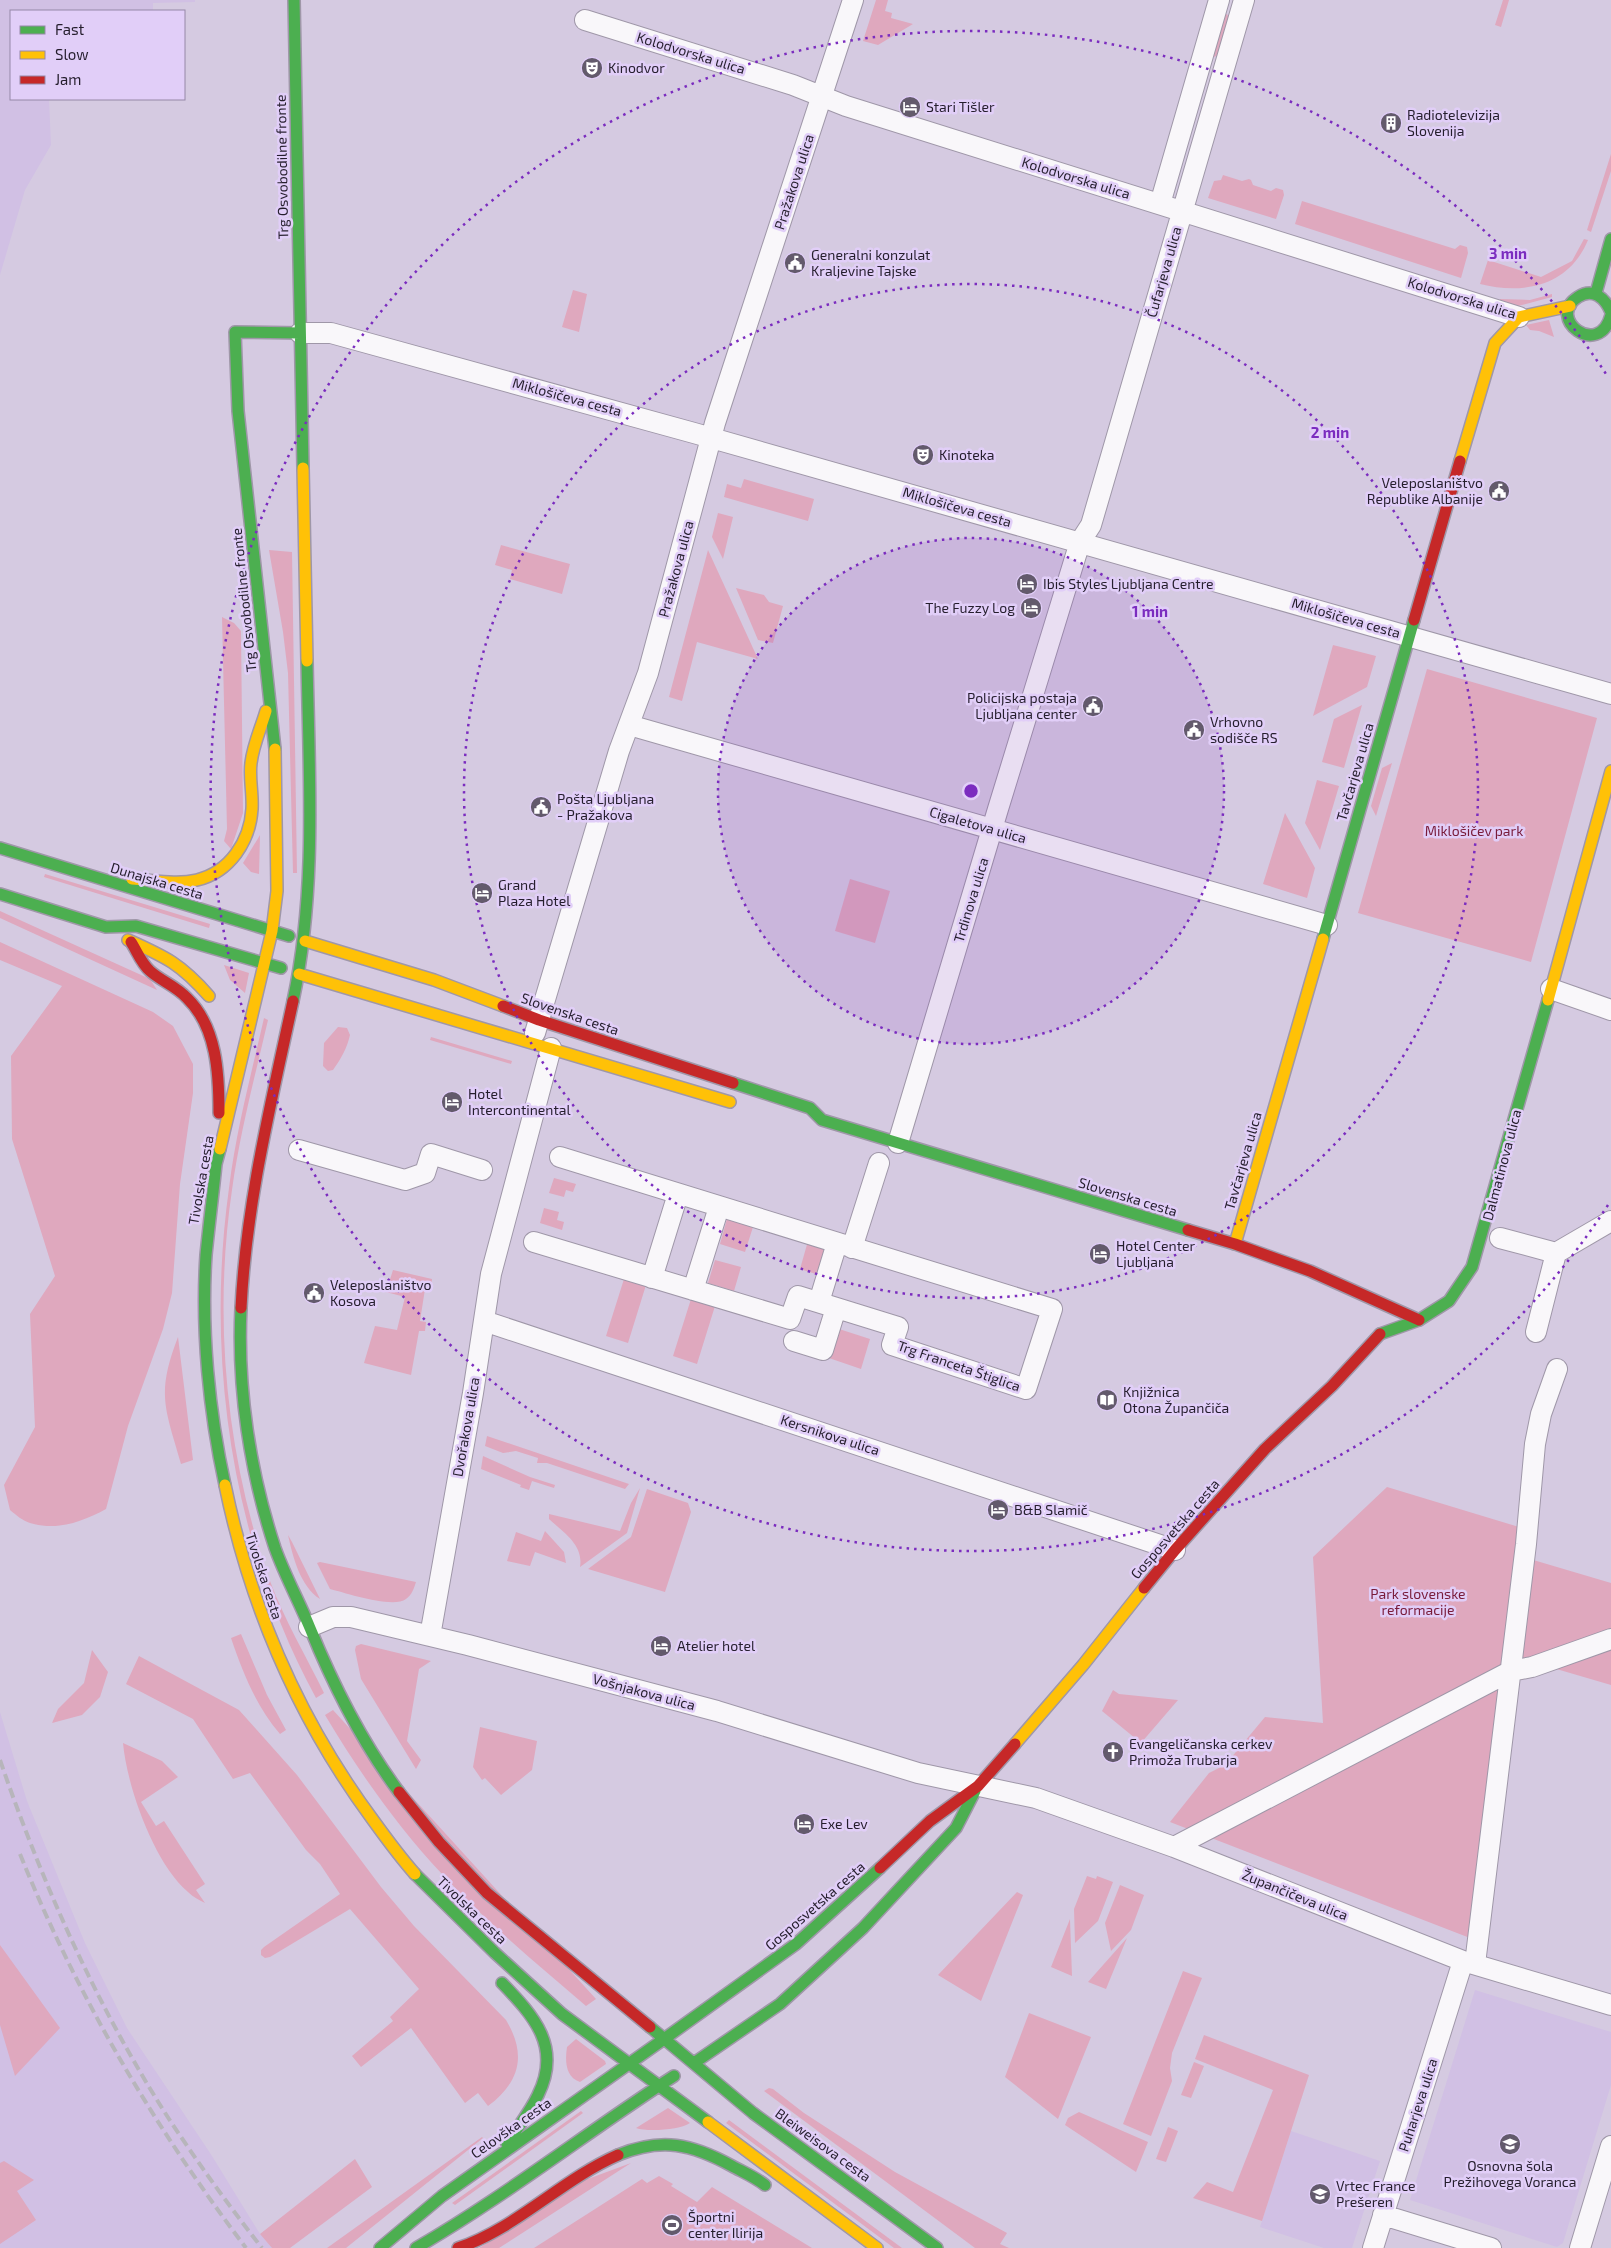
<svg xmlns="http://www.w3.org/2000/svg" width="1611" height="2248" font-family="'Exo 2',sans-serif">
<style>
.built{fill:#d1c0e4}
.green{fill:#dfa8be}
.lines{fill:none;stroke-linecap:round;stroke-linejoin:round}
.street-casing{stroke:#9f97a8;stroke-width:22}
.fast-casing{stroke:#9f97a8;stroke-width:14}
.slow-casing{stroke:#9f97a8;stroke-width:14}
.jam-casing{stroke:#9f97a8;stroke-width:14}
.street{stroke:#f9f7fa;stroke-width:20}
.fast{stroke:#4caf50;stroke-width:11}
.slow{stroke:#ffc107;stroke-width:11}
.jam{stroke:#c62828;stroke-width:11}
.rail{stroke:#b7b5bb;stroke-width:4;stroke-dasharray:10 5;stroke-linecap:butt}
.ring{fill:none;stroke:#7b2cbf;stroke-width:2.5;stroke-dasharray:2.5 5}
.labels{text-anchor:middle;stroke-width:5;stroke-linejoin:round;paint-order:stroke}
.street-label{font-size:14px;fill:#251e2d;stroke:#e1cef8}
.poi-label{font-size:14px;fill:#251e2d;stroke:#e1cef8;text-anchor:start}
.park-label{font-size:14px;fill:#791b3a;stroke:#e1cef8}
.centre{fill:#7b2cbf;stroke:#e1cef8;stroke-width:2.5}
.ring-label{font-size:15px;text-anchor:middle;font-weight:bold;fill:#7b2cbf;stroke:#e1cef8;stroke-width:5;stroke-linejoin:round;paint-order:stroke}
</style>
<rect width="100%" height="100%" fill="#d5cae1"/>
<path class="built" d="M0 0H195V2L153 3V11H11V99H49L51 145 25 190 0 275Z
M0 1712 27 1801 85 1943 127 2028 212 2156 260 2234 272 2248H0Z
M1475 1990 1611 2032V2085L1563 2243 1557 2247 1410 2200Z
M1291 2131 1380 2161 1352 2248H1324L1260 2227Z"/>
<path class="green" d="M876 0H888L885 11 892 13 891 18 913 24 878 45 863 41Z
M1503 0H1509L1501 27 1495 25Z
M1227 14 1230 20 1220 54 1214 57 1211 51 1221 17Z
M1611 154V171L1591 232 1587 230Z
M1223 175 1242 181 1249 179 1251 180 1253 185 1271 191 1276 188 1283 190 1284 195 1276 219 1208 198 1214 181 1221 180Z
M1302 201 1455 249 1460 245 1467 247 1468 253 1461 278 1295 224Z
M1584 239 1588 240C1569 286 1524 295 1480 284L1488 260 1541 277 1572 261Z
M573 290 587 294 579 332 562 327Z
M1552 294V297L1518 306 1499 305 1500 299 1530 300Z
M1549 320 1554 337 1539 331 1530 330 1526 325Z
M744 479 814 499 808 521 724 497 727 484 741 488Z
M718 513 733 517 723 559 712 537Z
M501 545 570 564 562 594 510 579 512 570 495 565Z
M269 550 292 552 297 873H293L288 673 283 632Z
M708 550 758 659 697 642 682 701 669 697Z
M736 588 764 595 769 602 783 606 773 643 758 640Z
M222 617 234 623 241 631 243 813 231 849 224 841 227 829Z
M1333 645 1376 656 1367 687 1313 716Z
M1427 669 1597 718 1531 962 1358 913Z
M1362 705 1344 768 1322 762 1334 719Z
M1392 763 1376 816 1371 806 1382 768Z
M1317 780 1339 786 1320 850 1305 823Z
M1285 813 1315 868 1307 898 1263 884Z
M260 835 259 874 251 872 243 863Z
M45 874 210 924 209 928 44 877Z
M850 879 890 891 875 943 835 931Z
M0 911 150 979 157 990 0 918Z
M0 942 153 1012 173 1026 193 1064V1093L180 1184 172 1293 163 1329 128 1426 106 1509C82 1522 57 1531 30 1523 23 1521 16 1515 10 1510L4 1485 35 1427 30 1314 55 1276 12 1139 11 1056 62 986 0 960Z
M224 965 249 973 245 993 230 980Z
M264 1018 268 1020C255 1076 240 1132 232 1190 213 1319 226 1457 270 1581 284 1619 306 1656 324 1693L316 1698C232 1544 205 1361 229 1188 236 1131 251 1075 264 1018Z
M338 1027 347 1028 350 1035C347 1048 341 1059 333 1070L328 1071 323 1066 324 1043Z
M431 1037 512 1061 511 1064 430 1040Z
M554 1178 576 1184 573 1192 566 1190 564 1197 549 1193Z
M544 1208 559 1212 557 1220 564 1222 562 1230 540 1223Z
M727 1219 753 1227 745 1252 720 1244Z
M808 1241 830 1248 822 1276 800 1269Z
M715 1260 741 1267 734 1291 708 1283Z
M393 1270 432 1279 431 1290 425 1289 420 1321 426 1322 425 1331H419L411 1375 364 1363 375 1326 397 1330 405 1297 386 1292Z
M624 1279 646 1285 628 1343 606 1336Z
M691 1299 715 1306 697 1364 673 1356Z
M836 1328 870 1339 861 1369 826 1357Z
M178 1337 193 1460 181 1464C165 1408 156 1394 178 1337Z
M487 1436 629 1484 625 1489 547 1463H537L538 1458 516 1451 503 1453 485 1446Z
M483 1456 530 1477 555 1485 554 1488 532 1481 529 1490 520 1487 521 1485 481 1469Z
M1387 1487 1519 1527 1516 1555 1611 1583V1685L1505 1654 1470 1938 1170 1822 1209 1773 1225 1765 1265 1717 1323 1723 1313 1557Z
M640 1488 627 1533 580 1567C584 1545 563 1532 549 1519V1514L620 1531 631 1503Z
M647 1489 688 1503 691 1512 665 1592 588 1569 631 1537Z
M545 1531 564 1552 566 1563 535 1552 530 1566 507 1561 516 1532 541 1541Z
M288 1535 292 1542 320 1599C300 1586 293 1557 288 1535Z
M320 1562 416 1582C414 1588 412 1595 406 1599 393 1609 346 1593 330 1589L317 1563Z
M241 1634 267 1695 286 1730 280 1734C256 1706 243 1673 231 1638Z
M361 1644 431 1661 419 1669 407 1741 421 1760 416 1769 361 1679 355 1650 356 1646Z
M92 1650 108 1672 100 1697 82 1715 52 1723 58 1709 84 1683Z
M139 1656 239 1710 297 1775 381 1887 414 1926 506 2020C527 2055 520 2082 488 2106L478 2093 465 2103 411 2028 361 2067 352 2056 393 2021 390 2017 419 1989 350 1909 270 1957 265 1958 261 1955V1950L264 1947 340 1894 320 1864 306 1850 250 1773 233 1779 193 1719 126 1684Z
M1113 1690 1119 1694 1178 1700 1141 1743 1102 1711Z
M333 1710 596 1999 586 2006C537 1964 486 1922 442 1874 397 1826 359 1772 325 1715Z
M480 1727 537 1741 532 1770 501 1795 485 1778 482 1780 473 1767Z
M123 1743 162 1761 178 1777 141 1802 156 1826 164 1821 205 1884 196 1890 205 1903C199 1900 193 1897 188 1892 154 1863 127 1787 123 1743Z
M1087 1876 1096 1879 1097 1876 1113 1882 1098 1921 1075 1943 1074 1909Z
M1120 1885 1144 1895 1131 1930 1111 1951 1105 1923Z
M1017 1892 1023 1895 981 2001 938 1975Z
M1070 1919 1072 1976 1051 1967Z
M1127 1938 1106 1989 1088 1982Z
M0 1945 60 2028 15 2076 0 2025Z
M1183 1971 1202 1978 1172 2053 1170 2068 1172 2081 1151 2136 1123 2124Z
M1029 2013 1091 2037 1058 2119 1005 2077Z
M1204 2035 1309 2075 1262 2221 1193 2198 1207 2182 1233 2192 1273 2090 1195 2059Z
M576 2039 605 2061 606 2064 580 2082C565 2077 565 2060 567 2047Z
M1194 2062 1204 2066 1191 2098 1181 2095Z
M769 2088 773 2089 804 2113 895 2172 1007 2233 1000 2244 1009 2248H975L764 2091Z
M668 2108 690 2123C681 2130 647 2132 636 2128Z
M581 2111 583 2113 455 2205 452 2203Z
M1079 2112 1148 2142 1136 2172 1065 2125 1068 2118Z
M729 2120 902 2248H894L726 2123Z
M1168 2127 1178 2131 1166 2162 1156 2159Z
M482 2137 483 2138 346 2248H327Z
M355 2159 372 2187 290 2248H272L260 2234Z
M4 2161 34 2180 17 2191 36 2220 0 2244V2163Z
M631 2163 499 2248H479L585 2180Z
M659 2176 673 2184 671 2186 697 2202 712 2187 812 2248H534L642 2179 647 2183Z"/>
<g class="lines">
<g class="street-casing">
<path id="street" d="M585 20 793 85 846 106 1519 317
M1160 204 1219 0
M300 333H331L694 433 1611 694
M629 725 1327 925
M1551 989 1611 1010
M535 1033 619 751 648 673 715 423 853 0
M898 1143 998 809 1072 568 1080 542 1091 525 1244 0
M299 1150 405 1180 425 1173 431 1154 482 1170
M1500 1238 1556 1253 1611 1221
M534 1242 790 1319 798 1296 898 1327 892 1345 1026 1389 1052 1309 560 1157
M852 1248 879 1163
M652 1278 678 1194
M693 1290 719 1207
M819 1302 837 1243
M484 1321 1175 1550
M1536 1332 1556 1253
M794 1341 823 1350 836 1308
M309 1627 333 1617H351L468 1645 717 1711 918 1773 1036 1798 1174 1847 1463 1961 1611 2005
M430 1636 473 1393 491 1274 551 1048
M1174 1847 1511 1671 1532 1667 1611 1639
M1475 1964 1526 1544 1535 1444 1541 1414 1557 1369
M1383 2215 1491 2248
M1373 2248 1463 1961
M1580 2248 1611 2146"/>
</g>
<g class="fast-casing">
<path id="fast" d="M294 0 303 468
M1596 293 1611 239
M1611 312C1605 298 1593 287 1578 297 1545 318 1599 360 1611 315
M275 749 238 411 235 332 300 333
M0 848 289 936
M0 894 106 927 136 926 281 968
M1323 939 1414 620
M293 1001C317 889 309 774 307 661
M733 1083 810 1108 822 1120 1188 1230
M220 1149 216 1164C213 1194 209 1225 206 1255 201 1330 209 1412 225 1485
M241 1308C237 1388 250 1472 275 1548 285 1576 299 1601 310 1628 334 1687 361 1741 399 1792
M1380 1334 1419 1320 1449 1301 1472 1267 1548 1000
M415 1874 495 1953 562 2014 708 2122
M502 1983C534 2016 562 2047 538 2095 530 2112 517 2128 507 2144
M650 2027 753 2113 937 2248
M664 2039 796 1944 880 1868
M694 2063 780 2004 863 1928 956 1828 975 1791
M618 2155C662 2137 692 2144 732 2166 743 2172 755 2177 765 2185
M380 2248 442 2196 664 2039
M416 2248C506 2196 587 2132 674 2076"/>
</g>
<g class="slow-casing">
<path id="slow" d="M1460 461 1495 343 1519 317 1570 306
M303 468 307 661
M132 879C153 880 176 885 197 880 230 872 250 841 252 809 253 793 249 778 251 763 253 745 261 728 266 711
M128 940C166 957 181 964 209 996
M305 941 434 980 503 1006
M299 974 730 1102
M1548 1000 1611 771
M220 1149 272 931 277 891 275 749
M1235 1244 1323 939
M225 1485C250 1606 299 1720 373 1820 386 1838 400 1857 415 1874
M1015 1744 1083 1665 1144 1588
M708 2122 877 2248"/>
</g>
<g class="jam-casing">
<path id="jam" d="M1414 620 1460 461
M131 942C137 951 141 963 150 971 161 981 176 986 187 998 217 1027 219 1074 219 1113
M503 1006 539 1020 733 1083
M1188 1230 1235 1244 1310 1271 1419 1320
M241 1308C246 1204 271 1103 293 1001
M1144 1588 1175 1550 1265 1449 1332 1386 1380 1334
M399 1792 439 1842 487 1893 650 2027
M880 1868 930 1821 978 1786 1015 1744
M458 2248C517 2228 561 2180 618 2155"/>
</g>
<use href="#street" class="street"/>
<use href="#fast" class="fast"/>
<use href="#slow" class="slow"/>
<use href="#jam" class="jam"/>
<path class="rail" d="M0 1760C43 1885 97 2007 169 2119 198 2163 229 2206 262 2248
M20 1854C78 1998 153 2125 246 2248"/>
</g>
<circle cx="971" cy="791" r="253" fill="#7b2cbf" fill-opacity=".12"/>
<g class="ring">
<circle cx="971" cy="791" r="253"/>
<circle cx="971" cy="791" r="507"/>
<path d="M1608 1205A760 760 0 1 1 1608 377"/>
</g>
<defs>
<g id="theatre-disc" transform="scale(1.125)"><circle r="9.5" fill="#635a6c" stroke="#e1cef8"/><path d="M-5-5.5Q0-4 5-5.5V0Q5 5 0 6Q-5 5-5 0ZM-3.3-2.5H-1v1.5H-3.3ZM1-2.5H3.3v1.5H1ZM-2.8 1Q0 5.5 2.8 1Z" fill="#fff"/></g>
<g id="hotel-disc" transform="scale(1.125)"><circle r="9.5" fill="#635a6c" stroke="#e1cef8"/><path d="M-6-4.5h1.5V1H6V5H4.5V3h-9V5H-6ZM-4 0a1.8 1.8 0 1 1 3.6 0ZM.5 0V-2.5h3Q6-2.5 6 0Z" fill="#fff"/></g>
<g id="building-disc" transform="scale(1.125)"><circle r="9.5" fill="#635a6c" stroke="#e1cef8"/><path d="M-4-6H4V6H1V3H-1V6H-4ZM-2.5-4.3h1.7v1.8h-1.7ZM.8-4.3h1.7v1.8H.8ZM-2.5-1h1.7V.8h-1.7ZM.8-1h1.7V.8H.8Z" fill="#fff"/></g>
<g id="civic-disc" transform="scale(1.125)"><circle r="9.5" fill="#635a6c" stroke="#e1cef8"/><path d="M-.6-6.5H3V-4.5H.6V-3L4-1V1h2V6H-6V1h2V-1L-.6-3ZM-1.2 2.5V6h2.4V2.5Z" fill="#fff"/></g>
<g id="library-disc" transform="scale(1.125)"><circle r="9.5" fill="#635a6c" stroke="#e1cef8"/><path d="M-6-4Q-3-5.5-.7-3.5V5Q-3 3-6 4ZM6-4Q3-5.5 .7-3.5V5Q3 3 6 4Z" fill="#fff"/></g>
<g id="church-disc" transform="scale(1.125)"><circle r="9.5" fill="#635a6c" stroke="#e1cef8"/><path d="M-1.2-6h2.4v3.5h3.3v2.4h-3.3V6h-2.4V-.1h-3.3v-2.4h3.3Z" fill="#fff"/></g>
<g id="school-disc" transform="scale(1.125)"><circle r="9.5" fill="#635a6c" stroke="#e1cef8"/><path d="M0-5L7-2L0 1L-7-2ZM-4 1L0 2.5L4 1V4Q0 6-4 4Z" fill="#fff"/></g>
<g id="stadium-disc" transform="scale(1.125)"><circle r="9.5" fill="#635a6c" stroke="#e1cef8"/><path d="M0-5a6.5 5 0 1 0 0 10a6.5 5 0 1 0 0-10ZM-3.5-1.8h7v3.6h-7Z" fill="#fff"/></g>
</defs>
<g fill-rule="evenodd">
<use href="#theatre-disc" x="592" y="68"/>
<use href="#hotel-disc" x="910" y="107"/>
<use href="#building-disc" x="1391" y="123"/>
<use href="#civic-disc" x="795" y="263"/>
<use href="#theatre-disc" x="923" y="455"/>
<use href="#civic-disc" x="1499" y="491"/>
<use href="#hotel-disc" x="1027" y="584"/>
<use href="#hotel-disc" x="1031" y="608"/>
<use href="#civic-disc" x="1093" y="706"/>
<use href="#civic-disc" x="1194" y="730"/>
<use href="#civic-disc" x="541" y="807"/>
<use href="#hotel-disc" x="482" y="893"/>
<use href="#hotel-disc" x="452" y="1102"/>
<use href="#hotel-disc" x="1100" y="1254"/>
<use href="#civic-disc" x="314" y="1293"/>
<use href="#library-disc" x="1107" y="1400"/>
<use href="#hotel-disc" x="998" y="1510"/>
<use href="#hotel-disc" x="661" y="1646"/>
<use href="#church-disc" x="1113" y="1752"/>
<use href="#hotel-disc" x="804" y="1824"/>
<use href="#school-disc" x="1510" y="2144"/>
<use href="#school-disc" x="1320" y="2194"/>
<use href="#stadium-disc" x="672" y="2225"/>
</g>
<g class="labels">
<g class="street-label">
<text transform="translate(691 53) rotate(17)" y="5">Kolodvorska ulica</text>
<text transform="translate(282 167) rotate(-91)" y="5">Trg Osvobodilne fronte</text>
<text transform="translate(1076 178) rotate(17)" y="5">Kolodvorska ulica</text>
<text transform="translate(794 182) rotate(-72)" y="5">Pražakova ulica</text>
<text transform="translate(1164 272) rotate(-74)" y="5">Čufarjeva ulica</text>
<text transform="translate(1462 298) rotate(17)" y="5">Kolodvorska ulica</text>
<text transform="translate(567 397) rotate(15)" y="5">Miklošičeva cesta</text>
<text transform="translate(957 507) rotate(16)" y="5">Miklošičeva cesta</text>
<text transform="translate(676 569) rotate(-75)" y="5">Pražakova ulica</text>
<text transform="translate(244 600) rotate(-96)" y="5">Trg Osvobodilne fronte</text>
<text transform="translate(1346 618) rotate(16)" y="5">Miklošičeva cesta</text>
<text transform="translate(1355 772) rotate(-74)" y="5">Tavčarjeva ulica</text>
<text transform="translate(978 825) rotate(16)" y="5">Cigaletova ulica</text>
<text transform="translate(157 881) rotate(17)" y="5">Dunajska cesta</text>
<text transform="translate(971 900) rotate(-73)" y="5">Trdinova ulica</text>
<text transform="translate(570 1014) rotate(19)" y="5">Slovenska cesta</text>
<text transform="translate(1243 1161) rotate(-74)" y="5">Tavčarjeva ulica</text>
<text transform="translate(1502 1165) rotate(-75)" y="5">Dalmatinova ulica</text>
<text transform="translate(201 1180) rotate(-80)" y="5">Tivolska cesta</text>
<text transform="translate(1128 1197) rotate(17)" y="5">Slovenska cesta</text>
<text transform="translate(959 1366) rotate(19)" y="5">Trg Franceta Štiglica</text>
<text transform="translate(466 1427) rotate(-80)" y="5">Dvořakova ulica</text>
<text transform="translate(830 1435) rotate(18)" y="5">Kersnikova ulica</text>
<text transform="translate(1175 1529) rotate(-49)" y="5">Gosposvetska cesta</text>
<text transform="translate(264 1576) rotate(72)" y="5">Tivolska cesta</text>
<text transform="translate(644 1692) rotate(15)" y="5">Vošnjakova ulica</text>
<text transform="translate(1295 1895) rotate(22)" y="5">Župančičeva ulica</text>
<text transform="translate(815 1906) rotate(-41)" y="5">Gosposvetska cesta</text>
<text transform="translate(472 1910) rotate(44)" y="5">Tivolska cesta</text>
<text transform="translate(1418 2105) rotate(-72)" y="5">Puharjeva ulica</text>
<text transform="translate(511 2128) rotate(-35)" y="5">Celovška cesta</text>
<text transform="translate(823 2145) rotate(36)" y="5">Bleiweisova cesta</text>
</g>
<g class="poi-label">
<text x="608" y="73">Kinodvor</text>
<text x="926" y="112">Stari Tišler</text>
<text x="1407" y="120">Radiotelevizija<tspan x="1407" dy="16">Slovenija</tspan></text>
<text x="811" y="260">Generalni konzulat<tspan x="811" dy="16">Kraljevine Tajske</tspan></text>
<text x="939" y="460">Kinoteka</text>
<text x="1483" y="488" text-anchor="end">Veleposlaništvo<tspan x="1483" dy="16">Republike Albanije</tspan></text>
<text x="1043" y="589">Ibis Styles Ljubljana Centre</text>
<text x="1015" y="613" text-anchor="end">The Fuzzy Log</text>
<text x="1077" y="703" text-anchor="end">Policijska postaja<tspan x="1077" dy="16">Ljubljana center</tspan></text>
<text x="1210" y="727">Vrhovno<tspan x="1210" dy="16">sodišče RS</tspan></text>
<text x="557" y="804">Pošta Ljubljana<tspan x="557" dy="16">- Pražakova</tspan></text>
<text x="498" y="890">Grand<tspan x="498" dy="16">Plaza Hotel</tspan></text>
<text x="468" y="1099">Hotel<tspan x="468" dy="16">Intercontinental</tspan></text>
<text x="1116" y="1251">Hotel Center<tspan x="1116" dy="16">Ljubljana</tspan></text>
<text x="330" y="1290">Veleposlaništvo<tspan x="330" dy="16">Kosova</tspan></text>
<text x="1123" y="1397">Knjižnica<tspan x="1123" dy="16">Otona Župančiča</tspan></text>
<text x="1014" y="1515">B&amp;B Slamič</text>
<text x="677" y="1651">Atelier hotel</text>
<text x="1129" y="1749">Evangeličanska cerkev<tspan x="1129" dy="16">Primoža Trubarja</tspan></text>
<text x="820" y="1829">Exe Lev</text>
<text x="1510" y="2171" text-anchor="middle">Osnovna šola<tspan x="1510" dy="16">Prežihovega Voranca</tspan></text>
<text x="1336" y="2191">Vrtec France<tspan x="1336" dy="16">Prešeren</tspan></text>
<text x="688" y="2222">Športni<tspan x="688" dy="16">center Ilirija</tspan></text>
</g>
<g class="park-label">
<text x="1474" y="836">Miklošičev park</text>
<text x="1418" y="1599">Park slovenske<tspan x="1418" dy="16">reformacije</tspan></text>
</g>
</g>
<circle cx="971" cy="791" r="8" class="centre"/>
<g class="ring-label">
<text x="1508" y="259">3 min</text>
<text x="1330" y="438">2 min</text>
<text x="1150" y="617">1 min</text>
</g>
<rect x="10" y="10" width="175" height="90" fill="#e1cef8" stroke="#9688a7"/>
<rect x="20" y="26" width="25" height="8" fill="#4caf50" stroke="#9688a7"/>
<text x="55" y="35" font-size="15" fill="#251e2d">Fast</text>
<rect x="20" y="51" width="25" height="8" fill="#ffc107" stroke="#9688a7"/>
<text x="55" y="60" font-size="15" fill="#251e2d">Slow</text>
<rect x="20" y="76" width="25" height="8" fill="#c62828" stroke="#9688a7"/>
<text x="55" y="85" font-size="15" fill="#251e2d">Jam</text>
</svg>
